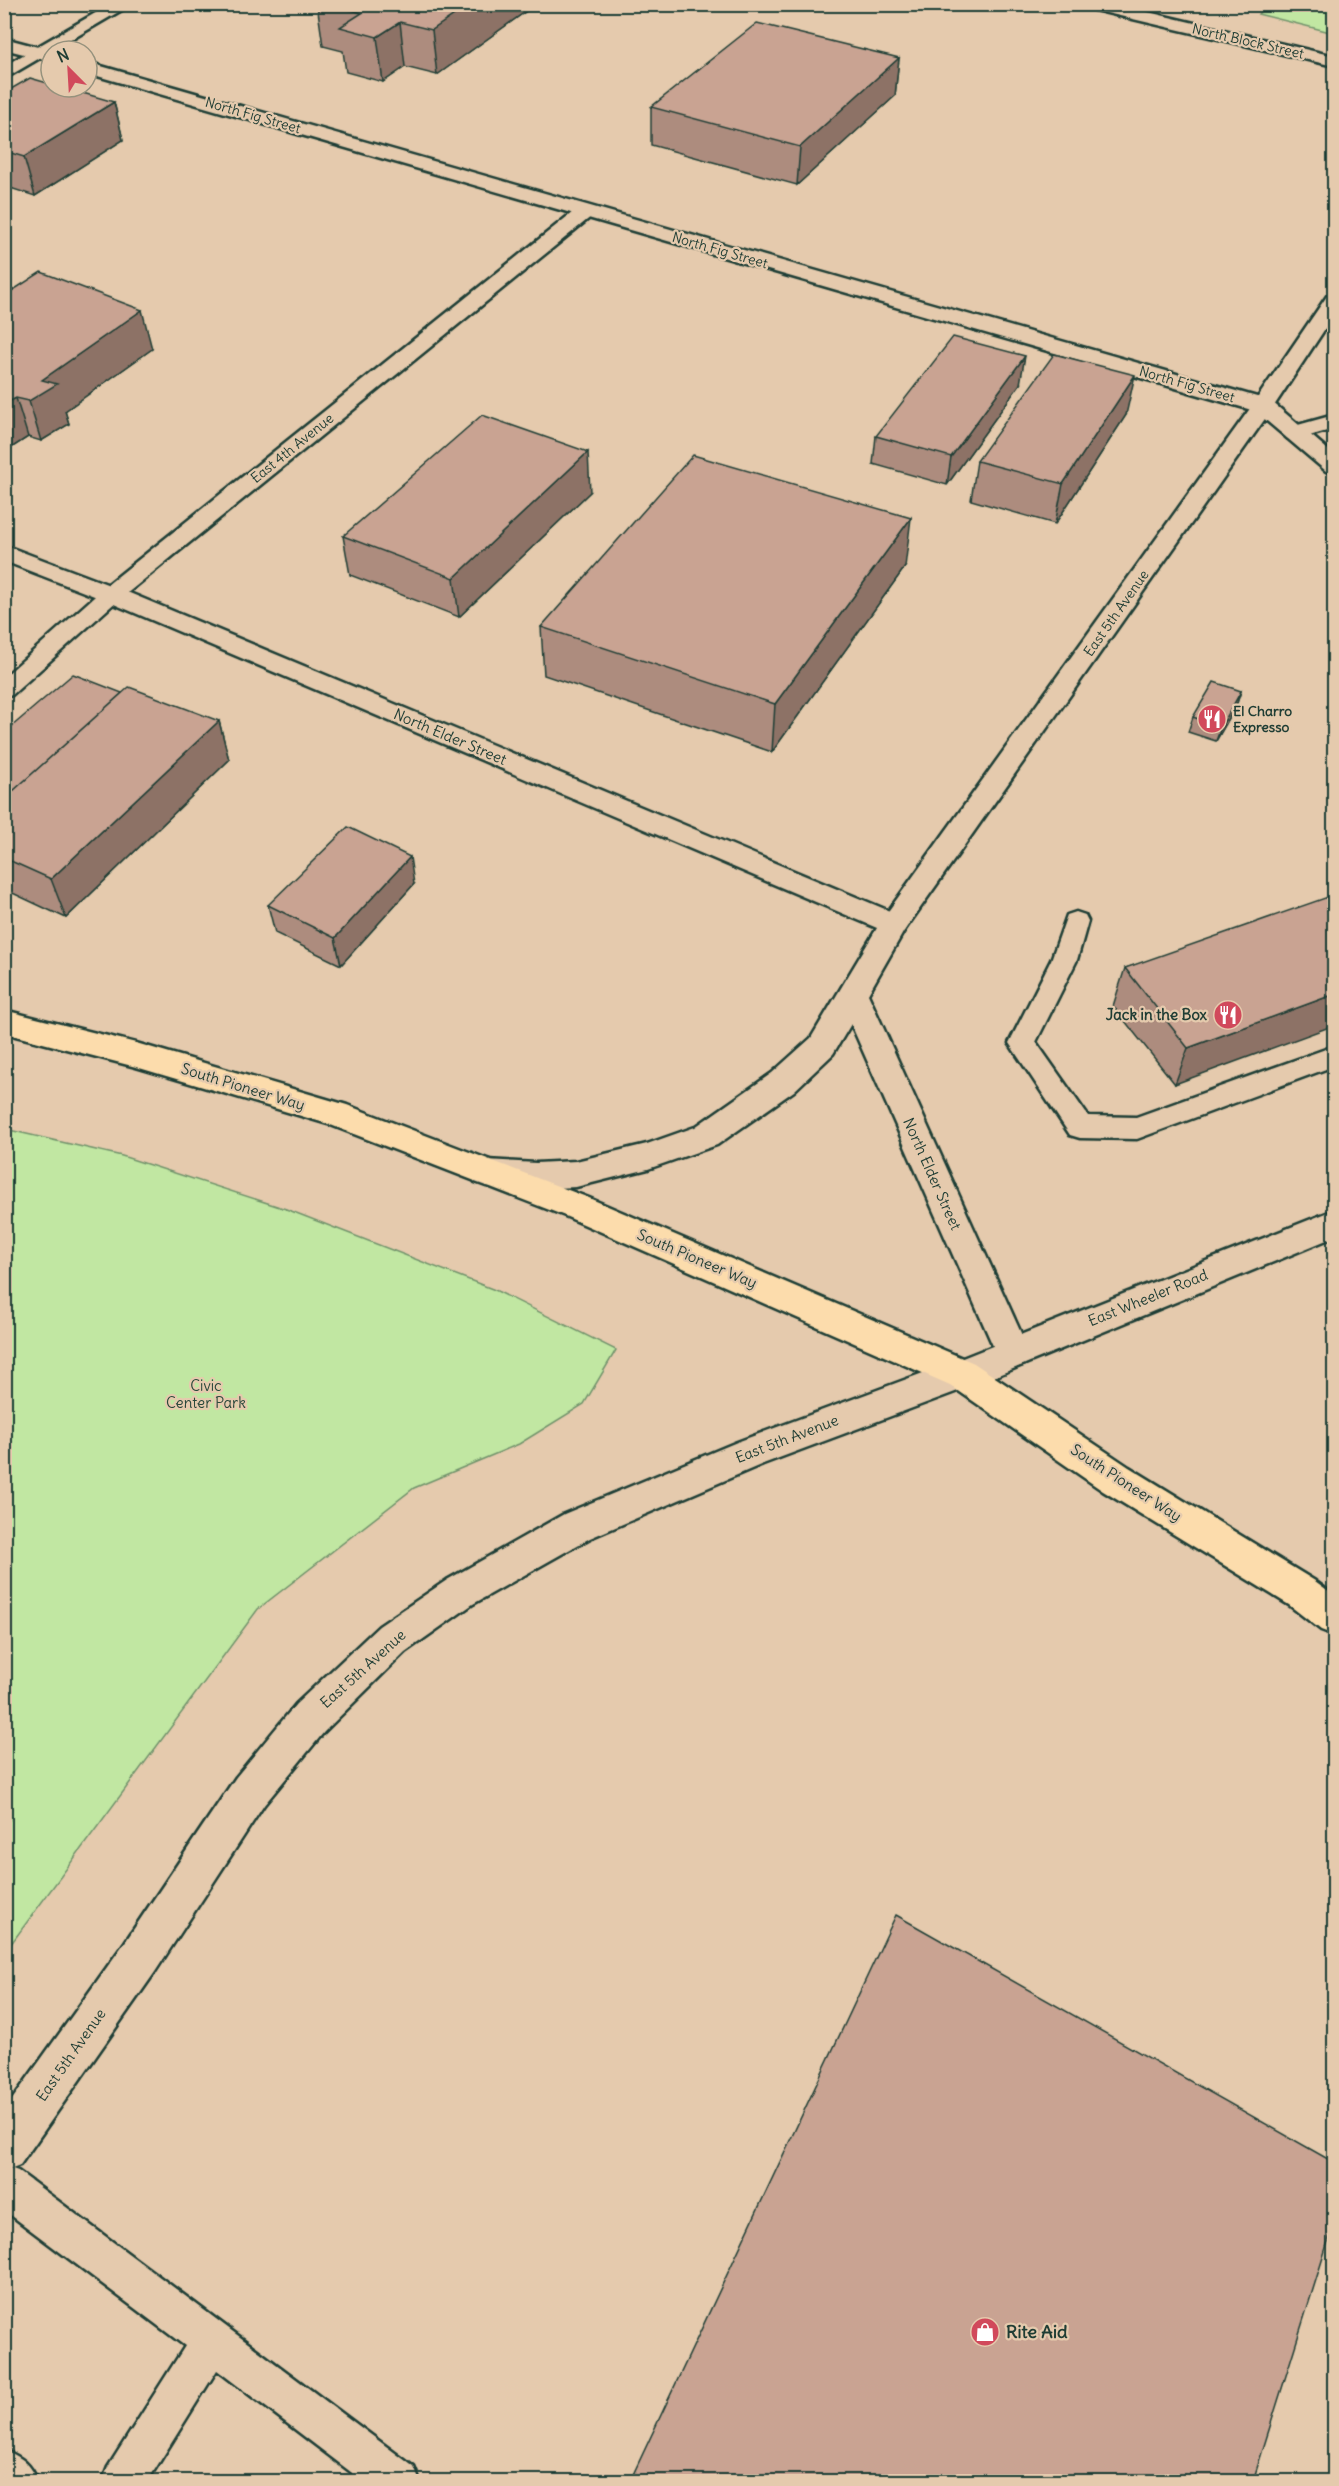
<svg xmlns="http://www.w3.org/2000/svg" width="1339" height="2486" font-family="Delius,sans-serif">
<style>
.green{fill:#c1e7a2;stroke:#70926b;stroke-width:1.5}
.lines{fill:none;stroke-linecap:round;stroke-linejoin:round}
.service-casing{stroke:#1f3d34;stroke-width:5}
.minor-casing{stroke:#1f3d34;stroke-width:5}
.tertiary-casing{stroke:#1f3d34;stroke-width:5}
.secondary-casing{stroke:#1f3d34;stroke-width:5}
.primary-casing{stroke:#1f3d34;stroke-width:5}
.service{fill:#e5caad;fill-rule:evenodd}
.minor{fill:#e5caad;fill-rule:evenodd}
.tertiary{fill:#e5caad;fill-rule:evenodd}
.secondary{fill:#e5caad;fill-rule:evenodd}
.primary{fill:#fcdcac;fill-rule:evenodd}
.wall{fill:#ad8c7e;stroke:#1f3d34;stroke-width:1.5}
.shaded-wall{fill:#8d7266;stroke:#1f3d34;stroke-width:1.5}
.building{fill:#c9a392;stroke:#1f3d34;stroke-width:1.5}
.labels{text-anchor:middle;stroke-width:4.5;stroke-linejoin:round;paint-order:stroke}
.far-street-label{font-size:14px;fill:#1f3d34;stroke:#e5caad}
.far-poi-label{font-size:14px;font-weight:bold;fill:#1f3d34;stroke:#e5caad;text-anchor:start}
.street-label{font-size:15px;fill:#1f3d34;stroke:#e5caad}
.poi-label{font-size:15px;font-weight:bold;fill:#1f3d34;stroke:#e5caad;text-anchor:end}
.park-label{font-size:15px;fill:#27463a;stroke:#e5caad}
.near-poi-label{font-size:18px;font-weight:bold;fill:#1f3d34;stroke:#e5caad;text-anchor:start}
</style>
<rect width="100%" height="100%" fill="#e5caad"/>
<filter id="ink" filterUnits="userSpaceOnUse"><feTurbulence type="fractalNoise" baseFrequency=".0167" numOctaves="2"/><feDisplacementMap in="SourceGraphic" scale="12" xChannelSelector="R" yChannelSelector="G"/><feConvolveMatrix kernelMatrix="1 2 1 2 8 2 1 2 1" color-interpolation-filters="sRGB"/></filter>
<g filter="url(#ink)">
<path class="green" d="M1266 5H1334V33L1258 14Z
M5 1129 122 1156 286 1209 495 1290 616 1350 584 1404 519 1444 414 1488 258 1609 5 1952Z"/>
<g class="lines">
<g class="service-casing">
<path id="service" d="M111 587 119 589 122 594 119 599 12 695 4 697V677L103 589Z
M1076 912 1085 915 1088 921 1077 960 1036 1042 1088 1116 1136 1117 1334 1046V1066L1137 1139 1080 1138 1070 1135 1009 1043 1051 960 1067 915Z
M4 2166 18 2171 414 2467 420 2482H364L217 2370 147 2482H102L108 2467 185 2346 4 2210Z
M4 2450C22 2457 31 2464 38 2482H4Z"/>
</g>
<g class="minor-casing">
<path id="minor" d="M1082 4H1114L1334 56V66L1090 9Z
M585 206 592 208 595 212 592 216 120 599 111 602 102 599 99 594 102 589 578 208Z
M1334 294V315L1274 406 904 931 894 935 884 931 880 924 884 917 1254 403 1327 296Z
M1334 415V429L1295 440 1287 438 1284 433 1287 428Z"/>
</g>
<g class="tertiary-casing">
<path id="tertiary" d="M4 38 53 51H51V61L4 49Z
M87 62 1271 401 1334 455V473L1326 471 1255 411 87 73Z
M4 545 120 589 904 917 908 924 868 994 1030 1353 1025 1364 1013 1368 1001 1364 851 1024 833 1054 794 1091 717 1145 648 1169 576 1187 536 1189 486 1186 475 1182 470 1173 475 1164 486 1160 536 1163 576 1161 647 1144 695 1127 772 1073 811 1038 877 928 102 599 4 561Z"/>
</g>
<g class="secondary-casing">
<path id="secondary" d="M111 4H132L4 79V66Z
M1334 1210V1237L974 1385 763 1464 590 1538 473 1604 405 1652 324 1732 264 1805 155 1972 20 2165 4 2171V2111L125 1942 236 1777 296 1704 379 1626 447 1580 564 1514 737 1442 950 1363Z"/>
</g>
<g class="primary-casing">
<path id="primary" d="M4 1010 136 1043 347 1105 589 1198 974 1363 1129 1467 1315 1581 1334 1595V1635L1321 1630 1289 1605 1103 1491 950 1385 565 1216 328 1124 136 1067 4 1033Z"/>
</g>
<use href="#service" class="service"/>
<use href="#minor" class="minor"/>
<use href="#tertiary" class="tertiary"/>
<use href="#secondary" class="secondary"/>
<use href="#primary" class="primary"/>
</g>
<path class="wall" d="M317 4H536L437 75 405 67 383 82 346 72 343 51 323 46Z
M899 58 895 96 797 185 651 145V107Z
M4 93 114 102 123 140 35 196 4 186Z
M4 280 9 293 152 349 65 411 69 424 41 441 28 437 11 448 4 445Z
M1020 384 947 485 873 464 876 436Z
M1126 415 1055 524 971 500 977 461Z
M590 492 459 617 350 575 343 536Z
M905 567 772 752 544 675 541 627Z
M1241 691 1236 706 1216 741 1188 732 1193 717Z
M122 693 219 721 229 760 66 918 4 889V733Z
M414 884 341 965 275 933 268 905Z
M1335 904 1175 1084 1113 1006 1125 968Z"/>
<path class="shaded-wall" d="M470 4H536L437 75 432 30Z
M400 22 405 67 383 82 377 37Z
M899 58 895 96 797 185 800 147Z
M114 102 123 140 35 196 24 157Z
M4 280 10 299 4 303Z
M142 310 152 349 65 411 69 424 41 441 29 401 42 380Z
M1025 356 1020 384 947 485 951 457Z
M1135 375 1126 415 1055 524 1063 484Z
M16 398 28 437 11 448 4 427V404Z
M588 452 590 492 459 617 454 578Z
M911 518 905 567 772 752 775 704Z
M1241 691 1236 706 1216 741 1221 727Z
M219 721 229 760 66 918 51 879Z
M410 857 414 884 341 965 335 938Z
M1335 994V1025L1175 1084 1188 1048Z
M4 1687 9 1820 4 1821Z"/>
<path class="building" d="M330 4H470L432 30 400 22 377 37 340 27 362 13Z
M757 23 899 58 800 147 651 107Z
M30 78 51 84V87H62L114 102 24 157 4 151V93Z
M41 272 142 310 42 380 57 384 29 401 16 398 4 404V296Z
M953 337 1025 356 951 457 876 436Z
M1054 354 1135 375 1063 484 977 461Z
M482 415 588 452 454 578 343 536Z
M693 455 911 518 775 704 541 627Z
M73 674 122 693 4 799V733Z
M1214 682 1241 691 1221 727 1193 717Z
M129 687 219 721 51 879 4 858V799Z
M348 827 410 857 335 938 268 905Z
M1328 897 1335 904V994L1188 1048 1125 968Z
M896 1915 1335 2163V2219L1253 2481H630Z"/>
</g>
<defs>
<g id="restaurant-disc" transform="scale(1.5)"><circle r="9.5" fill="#d1495b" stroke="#e5caad"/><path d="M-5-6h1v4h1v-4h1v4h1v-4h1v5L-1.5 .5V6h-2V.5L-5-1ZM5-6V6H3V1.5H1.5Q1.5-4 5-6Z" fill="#fff"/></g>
<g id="shop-disc" transform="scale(1.5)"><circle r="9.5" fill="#d1495b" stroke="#e5caad"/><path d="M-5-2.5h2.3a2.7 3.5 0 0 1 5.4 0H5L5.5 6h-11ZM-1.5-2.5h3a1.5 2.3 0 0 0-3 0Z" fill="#fff"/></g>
</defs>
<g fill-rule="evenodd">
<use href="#restaurant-disc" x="1212" y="719"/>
<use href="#restaurant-disc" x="1228" y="1015"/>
<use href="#shop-disc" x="985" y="2332"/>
</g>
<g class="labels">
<g class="far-street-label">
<text transform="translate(1248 41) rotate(13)" y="5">North Block Street</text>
<text transform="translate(253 115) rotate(16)" y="5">North Fig Street</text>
<text transform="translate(720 250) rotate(16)" y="5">North Fig Street</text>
<text transform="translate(1187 384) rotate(16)" y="5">North Fig Street</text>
<text transform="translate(292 448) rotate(-39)" y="5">East 4th Avenue</text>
<text transform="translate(1116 613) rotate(-55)" y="5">East 5th Avenue</text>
</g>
<g class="far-poi-label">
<text x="1233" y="716">El Charro<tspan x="1233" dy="16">Expresso</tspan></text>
</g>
<g class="street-label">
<text transform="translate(450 737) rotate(23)" y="5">North Elder Street</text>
<text transform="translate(243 1087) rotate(17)" y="5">South Pioneer Way</text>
<text transform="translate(932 1174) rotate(66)" y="5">North Elder Street</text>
<text transform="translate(697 1259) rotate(23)" y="5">South Pioneer Way</text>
<text transform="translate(1148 1298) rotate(-22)" y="5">East Wheeler Road</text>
<text transform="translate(787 1439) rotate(-21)" y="5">East 5th Avenue</text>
<text transform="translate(1126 1483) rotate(33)" y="5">South Pioneer Way</text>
<text transform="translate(363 1669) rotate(-42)" y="5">East 5th Avenue</text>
<text transform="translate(71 2055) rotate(-55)" y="5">East 5th Avenue</text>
</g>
<g class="poi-label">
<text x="1207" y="1020">Jack in the Box</text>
</g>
<g class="park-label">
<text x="206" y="1391">Civic<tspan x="206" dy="17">Center Park</tspan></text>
</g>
<g class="near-poi-label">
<text x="1006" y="2338">Rite Aid</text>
</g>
</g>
<rect width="1339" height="2486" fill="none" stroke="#e5caad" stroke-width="24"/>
<rect x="12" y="12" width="1315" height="2462" fill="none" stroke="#1f3d34" stroke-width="2" filter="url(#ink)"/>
<g transform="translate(69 69) rotate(336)"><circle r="28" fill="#e5caad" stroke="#96927d" stroke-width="1.5"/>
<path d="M0-4.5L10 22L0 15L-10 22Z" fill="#d1495b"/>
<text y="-9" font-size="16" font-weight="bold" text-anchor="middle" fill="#1f3d34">N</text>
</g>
</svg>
